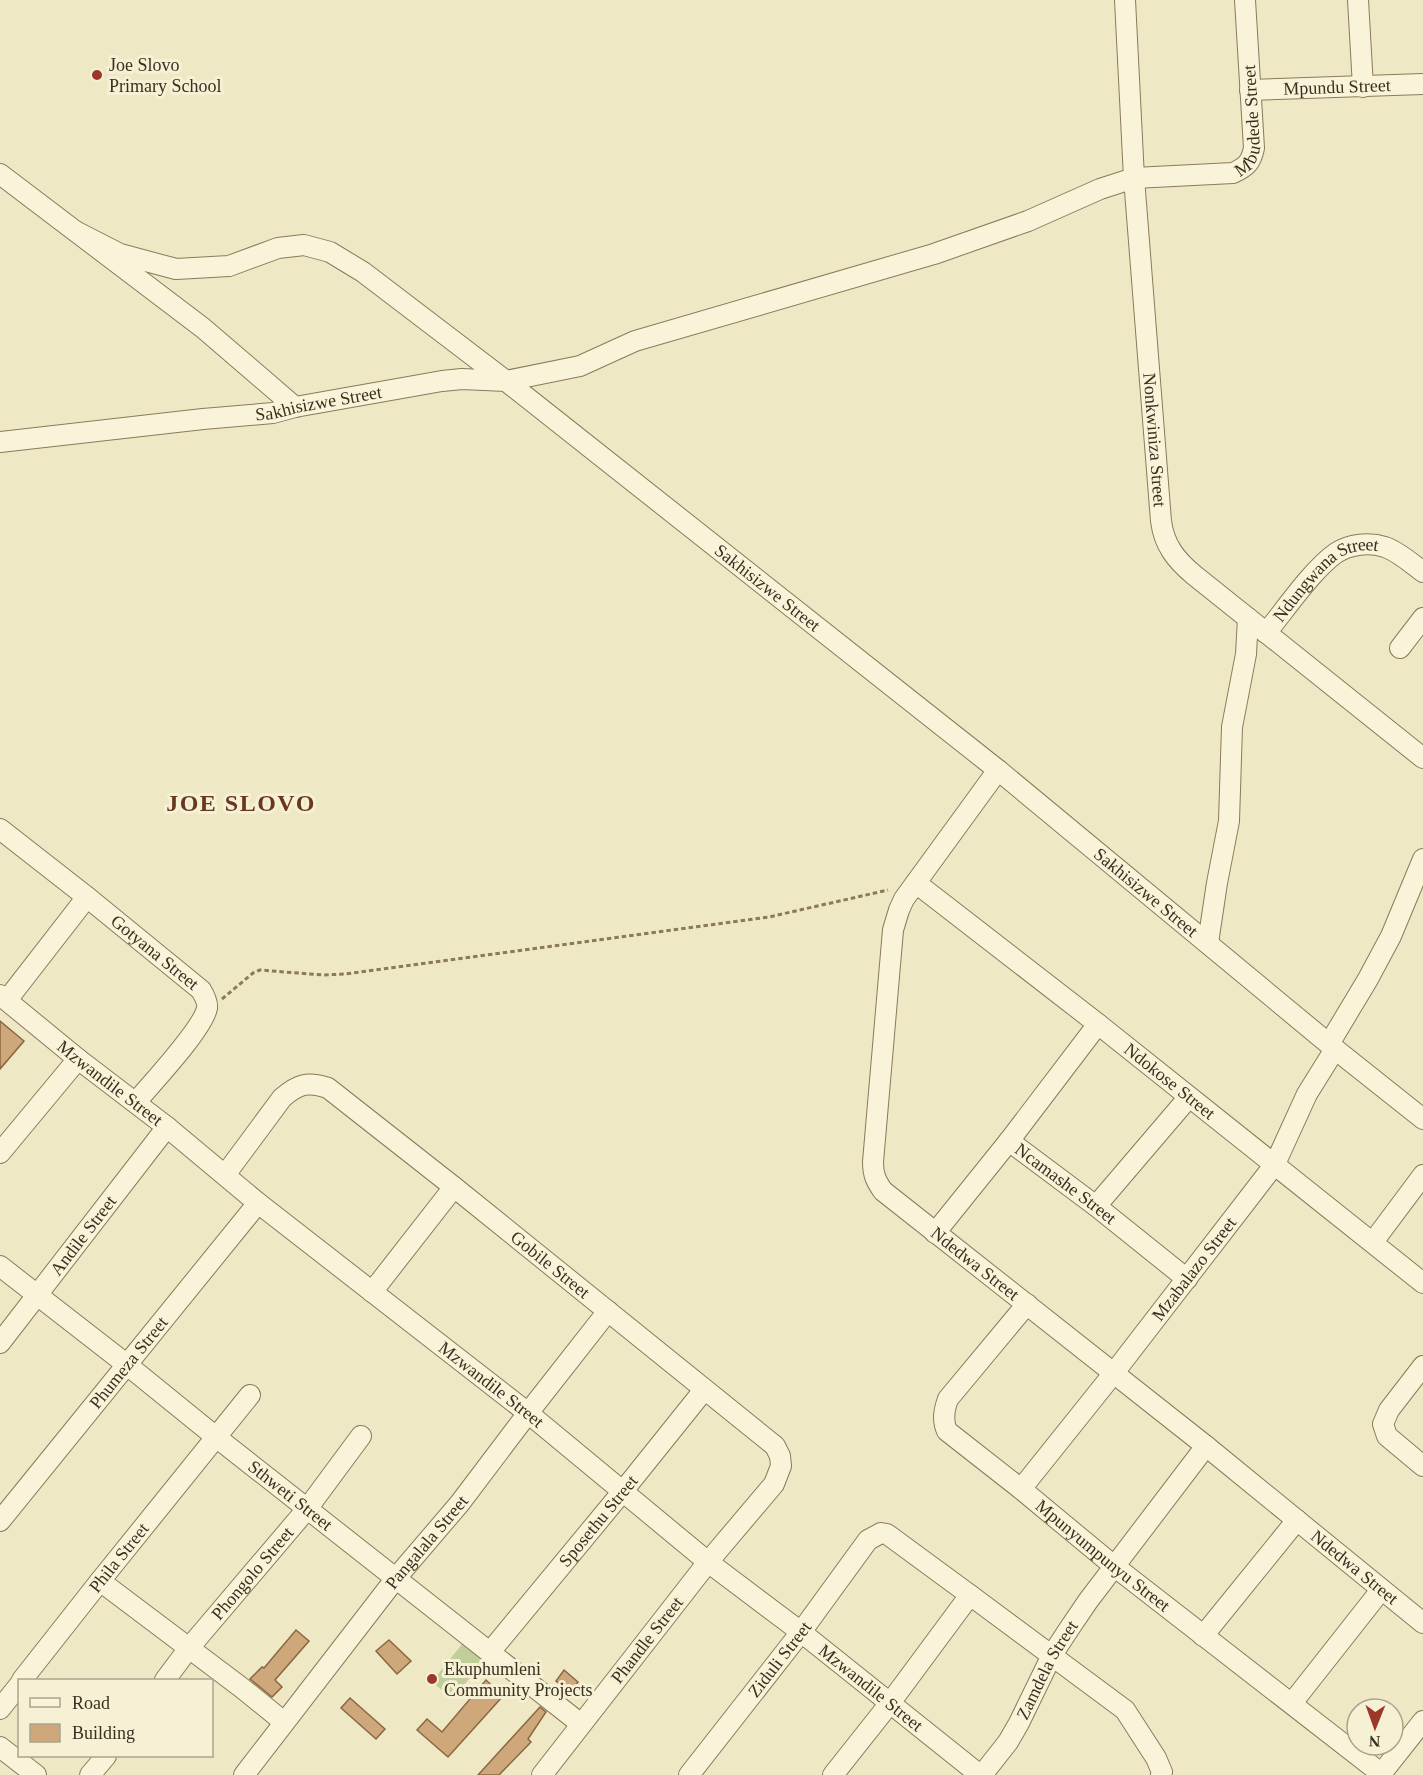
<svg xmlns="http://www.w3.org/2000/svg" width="1423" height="1775" font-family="'Times New Roman',serif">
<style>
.green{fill:#c0ce99}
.building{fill:#cea87a;stroke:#8a6740;stroke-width:1.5}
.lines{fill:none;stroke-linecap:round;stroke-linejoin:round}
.minor-casing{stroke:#8a7a5b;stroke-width:22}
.path{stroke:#8a7a5b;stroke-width:3;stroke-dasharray:4.5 3;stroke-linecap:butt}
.minor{stroke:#f9f4d9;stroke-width:20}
.poi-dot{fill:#9b382a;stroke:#f6f1d5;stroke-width:2}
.labels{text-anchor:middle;stroke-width:6;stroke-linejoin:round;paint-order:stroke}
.poi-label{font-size:18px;fill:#3a301f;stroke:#f6f1d5;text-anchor:start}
.street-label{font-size:18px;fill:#3a301f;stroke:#f6f1d5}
.district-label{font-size:24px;font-weight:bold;letter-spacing:1.5px;fill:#68371d;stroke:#f6f1d5}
</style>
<rect width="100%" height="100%" fill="#efe8c5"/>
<path class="green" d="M466 1639 487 1656 453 1699 432 1682Z"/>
<path class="building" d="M0 1021 24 1041 0 1069Z
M296 1630 309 1641 275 1680 282 1687 272 1697 250 1679 262 1667 264 1668Z
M389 1640 411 1661 397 1674 376 1651Z
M564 1670 578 1682 570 1692 556 1681Z
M486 1680 503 1696 448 1757 417 1730 427 1719 442 1732Z
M350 1698 385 1729 376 1739 341 1708Z
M540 1707 546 1712 528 1739 531 1742 499 1775H478Z"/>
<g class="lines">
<g class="minor-casing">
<g id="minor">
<path id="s1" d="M1125 0 1134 178 1161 521C1164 545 1176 560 1194 575L1423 758"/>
<path d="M1358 0 1363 87"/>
<path id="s2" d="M1250 90 1423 84"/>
<path d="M0 174 203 328 295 407"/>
<path id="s3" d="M77 232 120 254 176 269 229 266 278 248 304 245 330 252 363 272 506 381 580 366 635 341 934 254 1028 221 1100 189 1134 178 1233 173C1246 167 1251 163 1254 148L1245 0"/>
<path id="s4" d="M0 442 203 419 273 413 295 407 442 381 462 379 506 381 998 770 1335 1049 1423 1119"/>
<path id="s5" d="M1266 633C1285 610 1313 569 1336 553 1350 544 1369 542 1385 547 1399 552 1411 563 1423 572"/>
<path d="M1400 648 1423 618"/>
<path id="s6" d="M998 770 904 899 899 910 893 930 873 1162C873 1175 876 1181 883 1191L1206 1446 1423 1623"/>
<path id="s7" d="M0 829 87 897 201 990C204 995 208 1002 207 1008 203 1029 152 1083 136 1102"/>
<path id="s8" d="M916 883 1098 1024 1423 1283"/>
<path d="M1208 943 1217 883 1229 821 1232 727 1246 654 1248 618"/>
<path id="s9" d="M0 995 78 1059 167 1127 258 1203 528 1413 708 1562 801 1632 980 1775"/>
<path d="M7 1000 87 897"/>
<path d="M1329 1044 1368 979 1391 936 1423 859"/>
<path d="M1009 1141 1098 1024"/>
<path d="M0 1153 78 1059"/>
<path id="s10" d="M225 1175 282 1098C298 1084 308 1081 328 1088L454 1187 775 1446 780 1456 781 1466 774 1484 708 1562 542 1775"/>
<path d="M1096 1206 1189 1097"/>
<path id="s11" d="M935 1233 1009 1141 1096 1206 1187 1279"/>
<path d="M1373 1242 1423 1175"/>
<path id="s12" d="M0 1266 126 1364 216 1437 581 1724"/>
<path d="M372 1292 454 1187"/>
<path id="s13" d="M1027 1304 948 1399C944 1410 942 1420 947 1431L1021 1489 1114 1566 1383 1775"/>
<path id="s14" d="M0 1343 167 1127"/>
<path d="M1423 1366 1389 1410 1383 1424 1387 1436 1423 1466"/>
<path id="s15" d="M1021 1489 1113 1374 1275 1164 1307 1094 1335 1049"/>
<path id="s16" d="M0 1521 258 1203"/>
<path d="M100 1581 242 1688 284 1722"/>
<path d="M970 1595 1125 1710 1156 1758 1162 1772 1161 1775"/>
<path d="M1203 1636 1297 1520"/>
<path id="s17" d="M490 1652 623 1491 704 1390"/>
<path id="s18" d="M22 1680 100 1581 250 1395"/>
<path id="s19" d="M165 1680 189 1648 307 1509 361 1436"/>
<path d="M1292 1703 1381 1590"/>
<path d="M0 1709 20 1684"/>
<path d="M0 1747 36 1775"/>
<path d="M1381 1774 1423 1721"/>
<path d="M90 1775 106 1756"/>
<path id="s20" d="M244 1775 396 1578 460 1503 528 1413 608 1311"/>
<path id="s21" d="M689 1775 801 1632 868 1540 881 1533 887 1534 970 1595 890 1703 833 1775"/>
<path id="s22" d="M982 1775 1008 1742 1019 1723 1052 1655 1069 1629 1088 1601 1206 1446"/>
</g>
</g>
<path class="path" d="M222 999 253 973 260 970 323 975 345 974 769 917 888 890"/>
<use href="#minor" class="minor"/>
</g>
<g class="poi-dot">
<circle cx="97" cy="75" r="6"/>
<circle cx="432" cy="1679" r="6"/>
</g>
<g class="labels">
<g class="poi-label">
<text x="109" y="71">Joe Slovo<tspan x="109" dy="21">Primary School</tspan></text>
<text x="444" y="1675">Ekuphumleni<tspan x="444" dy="21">Community Projects</tspan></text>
</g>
<g class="street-label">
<text dy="6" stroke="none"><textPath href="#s2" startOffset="87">Mpundu Street</textPath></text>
<text dy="6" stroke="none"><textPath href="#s3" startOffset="1304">Mbudede Street</textPath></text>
<text dy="6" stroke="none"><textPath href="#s4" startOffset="321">Sakhisizwe Street</textPath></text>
<text dy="6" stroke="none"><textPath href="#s1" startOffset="441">Nonkwiniza Street</textPath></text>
<text dy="6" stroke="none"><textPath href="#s5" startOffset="84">Ndungwana Street</textPath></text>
<text dy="6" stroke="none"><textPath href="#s4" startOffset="844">Sakhisizwe Street</textPath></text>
<text dy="6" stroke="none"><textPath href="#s4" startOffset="1330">Sakhisizwe Street</textPath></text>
<text dy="6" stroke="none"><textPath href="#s7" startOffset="198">Gotyana Street</textPath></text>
<text dy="6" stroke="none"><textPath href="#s9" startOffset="141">Mzwandile Street</textPath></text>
<text dy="6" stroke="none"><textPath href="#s8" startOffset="322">Ndokose Street</textPath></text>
<text dy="6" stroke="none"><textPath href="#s11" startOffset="189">Ncamashe Street</textPath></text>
<text dy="6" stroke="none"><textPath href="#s14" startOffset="136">Andile Street</textPath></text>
<text dy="6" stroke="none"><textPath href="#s6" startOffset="574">Ndedwa Street</textPath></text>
<text dy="6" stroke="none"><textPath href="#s10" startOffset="430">Gobile Street</textPath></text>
<text dy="6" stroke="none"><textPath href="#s15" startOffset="280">Mzabalazo Street</textPath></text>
<text dy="6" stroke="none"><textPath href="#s16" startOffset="204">Phumeza Street</textPath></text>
<text dy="6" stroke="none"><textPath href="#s9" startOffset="627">Mzwandile Street</textPath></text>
<text dy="6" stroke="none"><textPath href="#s12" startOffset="370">Sthweti Street</textPath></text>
<text dy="6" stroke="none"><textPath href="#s17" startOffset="170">Sposethu Street</textPath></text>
<text dy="6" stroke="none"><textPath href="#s20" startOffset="296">Pangalala Street</textPath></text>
<text dy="6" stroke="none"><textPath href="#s13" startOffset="356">Mpunyumpunyu Street</textPath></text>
<text dy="6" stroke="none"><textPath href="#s18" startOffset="156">Phila Street</textPath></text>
<text dy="6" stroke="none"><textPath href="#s6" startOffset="1060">Ndedwa Street</textPath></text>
<text dy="6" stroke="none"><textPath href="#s19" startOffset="138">Phongolo Street</textPath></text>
<text transform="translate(647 1640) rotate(-52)" y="6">Phandle Street</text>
<text dy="6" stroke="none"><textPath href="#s21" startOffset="147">Ziduli Street</textPath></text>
<text dy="6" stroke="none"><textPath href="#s22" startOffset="124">Zamdela Street</textPath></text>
<text dy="6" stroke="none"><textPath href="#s9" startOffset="1113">Mzwandile Street</textPath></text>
</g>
<g class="district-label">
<text x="241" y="811">JOE SLOVO</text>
</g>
</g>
<rect x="18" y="1679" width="195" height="78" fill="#f6f1d5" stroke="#aba48c" stroke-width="1.5"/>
<rect x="30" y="1698" width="30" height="9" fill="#f9f4d9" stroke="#aba48c" stroke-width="1.5"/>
<text x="72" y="1709" font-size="18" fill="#3a301f">Road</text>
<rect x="30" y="1724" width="30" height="18" fill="#cea87a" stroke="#aba48c" stroke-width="1.5"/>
<text x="72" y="1739" font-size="18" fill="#3a301f">Building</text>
<g transform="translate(1375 1727) rotate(181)"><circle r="28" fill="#f6f1d5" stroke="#aba48c" stroke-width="1.5"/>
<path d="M0-4.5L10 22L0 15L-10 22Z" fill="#9b382a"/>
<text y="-9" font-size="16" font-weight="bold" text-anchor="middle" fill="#3a301f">N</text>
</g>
</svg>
